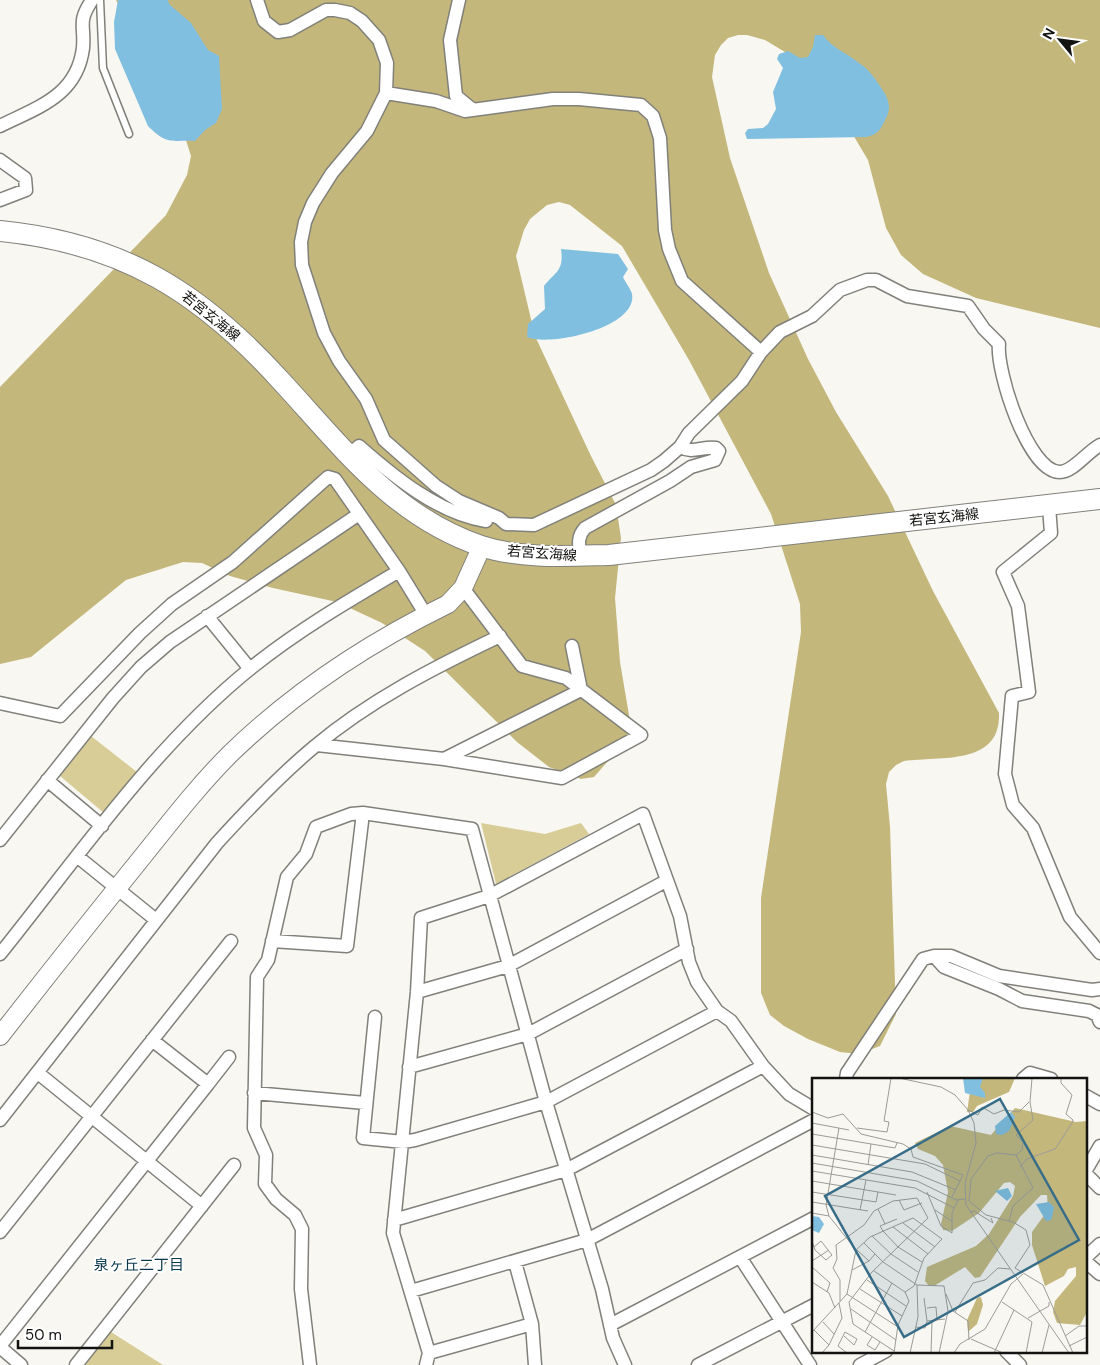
<svg xmlns="http://www.w3.org/2000/svg" width="1100" height="1365" font-family="'DM Sans','Noto Sans JP',sans-serif">
<style>
.green{fill:#d8cd97}
.forest{fill:#c4b77b}
.water{fill:#80bfe0}
.lines{fill:none;stroke-linecap:round;stroke-linejoin:round}
.lane-casing{stroke:#81807b;stroke-width:9}
.street-casing{stroke:#81807b;stroke-width:15}
.secondary-casing{stroke:#81807b;stroke-width:20}
.primary-casing{stroke:#81807b;stroke-width:22}
.lane{stroke:#fff;stroke-width:6}
.street{stroke:#fff;stroke-width:12}
.secondary{stroke:#fff;stroke-width:18}
.primary{stroke:#fff;stroke-width:20}
.labels{text-anchor:middle;stroke-width:4;stroke-linejoin:round;paint-order:stroke}
.street-label{font-size:14px;fill:#131311;stroke:#fff}
.neighbourhood-label{font-size:15px;fill:#08374c;stroke:#fff}
.inset-road{fill:none;stroke:#9c9c97;stroke-width:1}
.view{fill:#376d88;fill-opacity:0.15;stroke:#376d88;stroke-width:2.5}
.inset-edge{fill:none;stroke:#131311;stroke-width:2.5}
</style>
<rect width="100%" height="100%" fill="#f8f7f1"/>
<path class="green" d="M91 736 137 772 104 813 60 776Z
M481 823 545 834 581 823 589 834 496 884Z
M111 1332 163 1365H85Z"/>
<path class="forest" d="M116 0H1100V328L976 298 923 274 901 255 886 228 868 160 840 113 795 58 765 40 747 35H738L728 38 721 45 715 55 712 77 730 158 769 273 808 359 836 412 888 496 933 591 999 713C1001 766 941 756 904 761L896 765 889 772 886 784 890 827 896 1014 880 1046 859 1054 840 1052 808 1039 784 1026 770 1015 761 993V898L801 632 800 604 771 514 689 360 622 246 570 205 559 202 547 205 530 219 524 230 516 256 535 336 590 454 616 505 621 538 615 598 620 662 631 727 623 744 594 777 581 779 549 767 517 742 425 651 382 623 337 602 273 588 230 576 202 563 183 562 126 580 31 657 0 664V387L166 215 187 175 191 156 185 137Z"/>
<path class="water" d="M118 0H168L169 4 191 23 208 50 219 56 222 109 216 123 205 130 195 141C170 140 167 145 148 126L115 49 114 22Z
M815 35H823C832 48 847 53 859 63 870 70 875 79 882 89 889 100 892 108 885 120 880 131 877 134 867 137L747 139 745 133 748 129 763 128 768 124 776 109 773 92 783 68 777 59 779 54 788 51 800 58 808 57 813 47Z
M561 249 618 254 628 269 623 277C625 282 631 289 632 294 638 328 549 347 527 337L528 324 545 309 544 286C556 271 564 271 561 249Z"/>
<g class="lines">
<g class="lane-casing">
<path id="lane" d="M100 0 103 68 129 134"/>
</g>
<g class="street-casing">
<path id="street" d="M257 0 264 21 278 32 290 30 326 10H335L350 13 362 21 379 40 387 63 386 93 367 131 332 173 313 203 305 222 301 242 302 265 324 333 339 361 366 399 384 440 436 486 459 501 499 518 506 524 534 525 651 470 664 461 680 447 689 433 742 381 761 352 780 332 812 316 840 290 867 280H876L907 296 968 306 984 329 999 344C996 371 1028 472 1060 472 1073 472 1087 452 1100 445
M459 0 450 40 456 96 473 110
M386 93 436 101 465 111 553 99H579L641 105 653 116 660 138 665 230 669 249 682 281 761 352
M0 126C38 107 77 96 83 48 85 24 77 23 92 0
M0 160 25 178 26 190 0 200
M349 455 359 446C393 476 439 514 486 521
M1049 506 1051 533 1003 572 1018 606 1029 692 1012 696 1005 774 1013 805 1033 828 1070 917 1100 953
M580 556C579 544 577 537 585 528L670 481 691 467 715 460 719 451 716 448C702 446 693 454 680 447
M207 616 250 669
M572 646 581 690
M0 703 60 716 140 633 172 604 233 562 328 477 335 479 399 571 426 615
M317 745 444 759 562 778 641 735 566 678 522 666 463 588
M444 759 581 690
M47 780 102 826
M0 840 113 698 141 667 170 642 359 514
M78 857 156 920
M272 941 347 946 363 813
M0 954C78 857 154 746 251 668 297 631 348 601 399 571
M934 956H951L999 976 1092 990 1100 989
M417 992 508 966 666 881
M375 1017 363 1138 403 1142 415 1140 546 1102 717 1011
M409 1067 528 1034 687 949
M38 1073 202 1206
M846 1079 847 1073 923 959 934 956 944 967 999 989 1022 1001 1089 1011 1097 1015 1100 1022
M1023 1079 1030 1073 1051 1079
M208 1084 229 1057
M254 1093 365 1103
M1086 1096 1100 1104
M0 1120 217 843C248 809 279 776 314 747 370 700 435 667 500 636
M1086 1170 1100 1146
M1086 1174 1100 1188
M394 1220 566 1170 763 1066
M0 1232 231 941
M740 1257 810 1365
M1086 1257 1100 1244
M1086 1262 1100 1274
M411 1291 587 1240 814 1120
M532 1324 535 1365
M610 1325 814 1218
M0 1346 208 1084 152 1040
M0 1347 21 1365
M1006 1351 1020 1365
M429 1353 532 1324 515 1262
M76 1365 234 1165
M310 1365 301 1289 302 1229 295 1215 276 1199 265 1184 266 1155 254 1128 257 977 268 960 287 877 306 854 316 827 351 814 363 813 472 829 546 1102 602 1289 613 1338 625 1365
M426 1365 429 1353 393 1233 417 992 421 918 489 896 643 814 680 916 689 962 697 982 717 1011 731 1021 763 1066 789 1094 814 1109
M698 1365 814 1305
M860 1365 886 1351"/>
</g>
<g class="secondary-casing">
<path id="secondary" d="M0 1036C46 977 92 919 139 861 168 825 197 787 230 754 294 692 368 643 448 604L463 588 482 546"/>
</g>
<g class="primary-casing">
<path id="primary" d="M0 231C122 243 201 292 282 382 342 447 393 516 481 546 521 559 567 556 609 555L1100 499"/>
</g>
<use href="#lane" class="lane"/>
<use href="#street" class="street"/>
<use href="#secondary" class="secondary"/>
<use href="#primary" class="primary"/>
</g>
<g class="labels">
<g class="street-label">
<text transform="translate(211 316) rotate(39)" y="5">若宮玄海線</text>
<text transform="translate(944 517) rotate(-6)" y="5">若宮玄海線</text>
<text transform="translate(542 553) rotate(4)" y="5">若宮玄海線</text>
</g>
<g class="neighbourhood-label">
<text x="139" y="1270">泉ヶ丘二丁目</text>
</g>
</g>
<g transform="translate(812 1078)">
<rect width="275" height="275" fill="#f8f7f1"/>
<path d="M160 0H203L197 14 165 28 161 34H155ZM203 30 264 44 275 43V234L268 247 245 245 241 234 243 223 264 198V189L256 191 252 198 233 208 220 167V154L236 132 235 117H229L208 139 168 199 163 200 153 189 122 208H117L113 203 115 189 164 168 177 156 201 118 203 108 198 104 192 105 167 135 140 153 131 152 129 146 136 114 131 87 123 78 106 71 103 65 138 48 179 57ZM169 219 171 227 165 246 156 254 155 242 165 220Z" fill="#c4b77b"/>
<path d="M171 0 168 9 173 15V20L153 15 151 0ZM199 34 203 39 197 53 190 57 184 56 183 48ZM196 110 200 118 195 123 183 113ZM237 124 242 129 241 135 239 142 234 143 224 126ZM0 138 7 139 12 146 7 155 0 152Z" fill="#80bfe0"/>
<path class="inset-road" d="M87 0 129 9 143 17 156 32 162 45 164 65 153 105 154 127 257 275M220 0 218 24 221 42 204 57 211 64 210 72 204 77 185 75 176 78 159 101 157 123 174 137 201 144 214 152 218 167 203 190 231 207 261 275M156 32 166 37 170 29 182 36 192 32 207 34 217 24M0 34 16 40 31 36 49 56 91 66 99 71 101 79 151 97 140 119M0 45 37 52M27 50 14 127 17 138 44 172M45 50 75 54 77 44 72 43 79 0M0 56 83 70 85 65M0 67 113 86 148 103M0 77 100 94 144 112M0 85 105 103 144 122 153 121M56 87 59 66M208 89 215 81 243 71 260 45 261 42 254 36 260 17 249 5V0M0 93 103 110 142 130M0 103 84 117M0 114 64 124 66 114M115 114 129 148 140 155V135L146 122M87 122 92 132 110 125M0 124 56 133M66 131 73 146M48 132 54 102M123 132 141 144M158 134 162 133 181 145 179 140M0 135 17 138M85 141 68 148 71 153 86 169 110 184M197 143 201 128 221 110 204 77M91 145 123 169M81 149 116 176M60 158 79 176 106 194M0 163 3 172 14 182 20 177 9 163 2 169M52 165 71 184 105 207 132 208 136 233 127 275M45 172 57 183 63 176M0 183 17 172M0 189 18 205 15 214M40 192 57 183M62 193 93 214 97 223 86 247 82 275M55 202 94 228M0 204 17 215 23 230M48 211 90 238M35 216 86 249M134 216 141 233 156 243 157 262M112 220 115 243M28 223V202L21 190 25 181 24 167 52 147 62 133 81 123 105 120 116 140 60 194 37 224 41 246 82 273M190 224 220 244 214 275M115 230 124 229 125 242M39 231 84 262M143 234 161 205 173 202 186 190 198 191M216 240 237 228V224M11 244 22 256M104 249 113 250 115 243 133 241M2 252 17 267M0 254 35 216 44 172 58 159 101 140 130 161 112 180 102 208 93 214M53 254 80 205M32 258 42 267 45 261 33 254 26 268 35 275M253 258 267 248H275M60 259 55 267 63 272 68 264M159 261 191 275M257 268 275 259M10 275 17 267 30 240 27 225M98 275 106 239 105 207M119 275 120 243M142 275 148 266 173 251 199 206 211 196M182 275 202 232M230 275 237 247"/>
<path class="view" d="M188 21 267 162 92 259 13 118Z"/>
<rect width="275" height="275" class="inset-edge"/>
</g>
<g transform="translate(1060 40) rotate(299)" stroke="#ffffff" stroke-width="4" paint-order="stroke">
<path d="M0-4L9 19L0 12L-9 19Z" fill="#131311"/>
<text y="-8" font-size="14" font-weight="bold" text-anchor="middle" fill="#131311">N</text>
</g>
<path d="M18 1340v8h94v-8" fill="none" stroke="#131311" stroke-width="2.5"/>
<text x="25" y="1340" font-size="15" fill="#131311" stroke="#ffffff" stroke-width="4" paint-order="stroke">50 m</text>
</svg>
